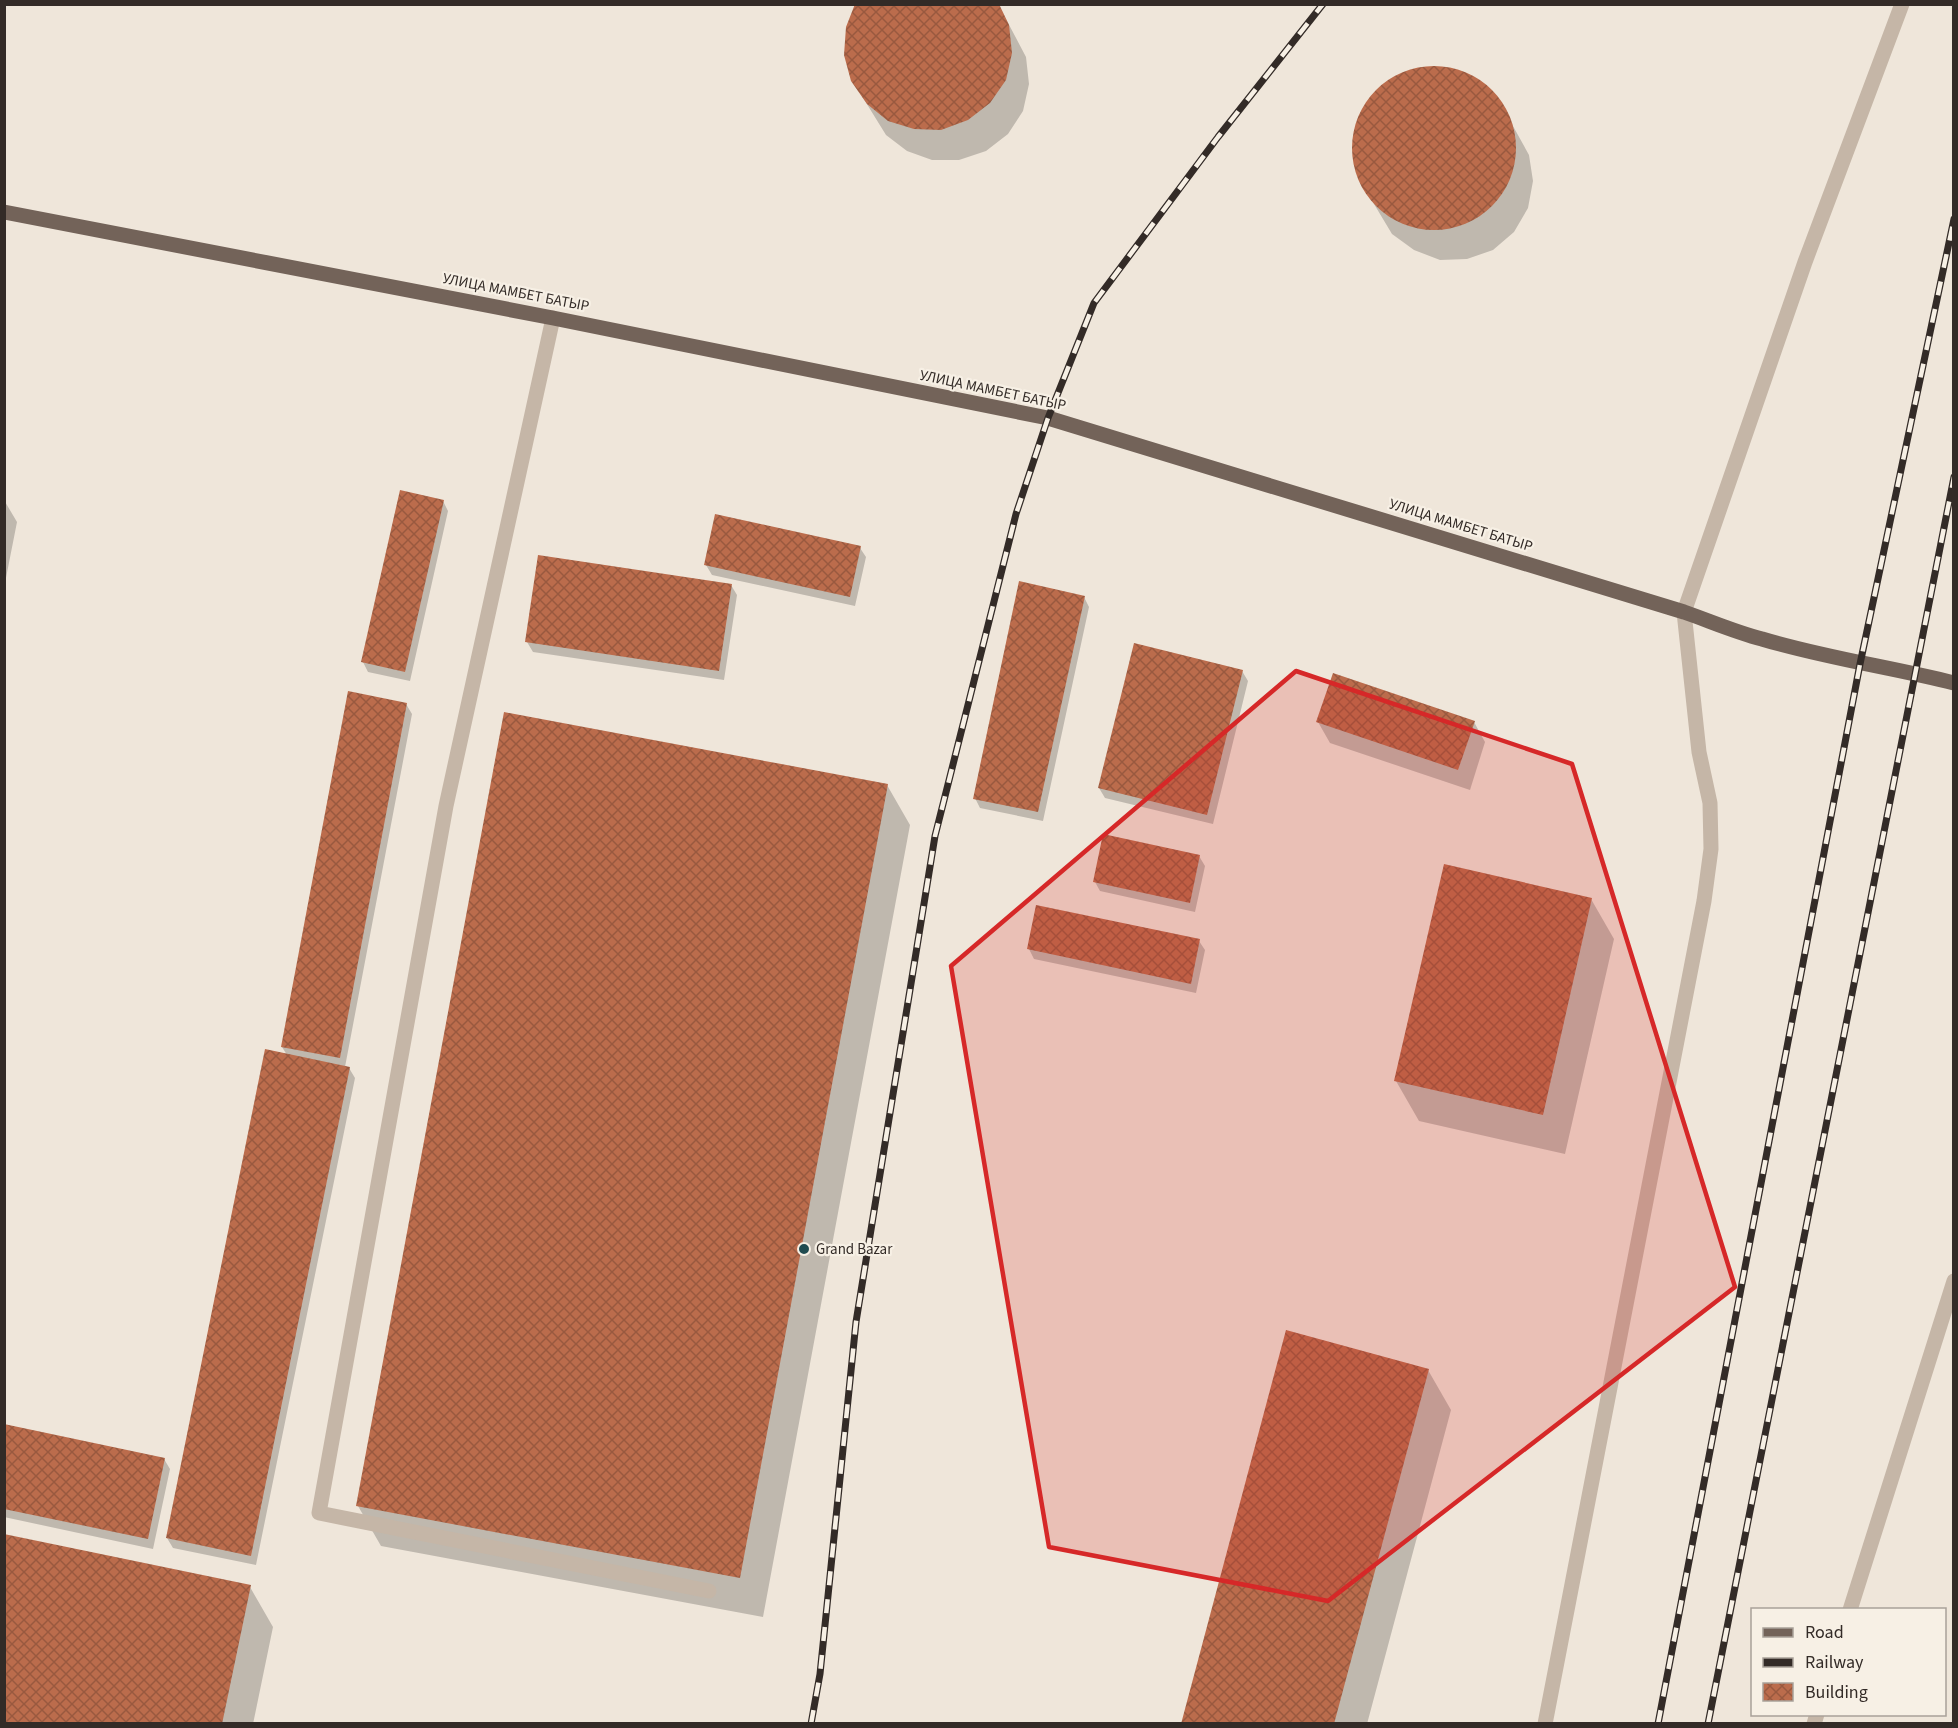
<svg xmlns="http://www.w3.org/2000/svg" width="1958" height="1728" font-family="'Source Sans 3',sans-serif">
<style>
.shadow{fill:#0003}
.building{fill:url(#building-cross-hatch)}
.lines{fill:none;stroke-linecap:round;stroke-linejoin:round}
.minor{stroke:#c5b6a7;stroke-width:15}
.major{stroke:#736359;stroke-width:15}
.rail-casing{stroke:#332b27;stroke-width:7}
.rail{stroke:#f7f0e5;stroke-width:4.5;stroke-dasharray:14;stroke-linecap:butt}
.marked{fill:#d62828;fill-opacity:0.2;stroke:#d62828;stroke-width:4.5;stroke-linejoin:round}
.poi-dot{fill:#204b50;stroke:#f7f0e5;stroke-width:2}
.labels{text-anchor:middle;stroke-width:4.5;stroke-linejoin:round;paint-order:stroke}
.street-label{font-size:15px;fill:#332b27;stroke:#f7f0e5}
.poi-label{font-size:15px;fill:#332b27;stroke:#f7f0e5;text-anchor:start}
</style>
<defs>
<pattern id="building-cross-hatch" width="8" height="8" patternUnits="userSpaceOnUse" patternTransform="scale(1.5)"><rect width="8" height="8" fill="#bb6c4c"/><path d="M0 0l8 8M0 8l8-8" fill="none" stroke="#99593f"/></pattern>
</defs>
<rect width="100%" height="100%" fill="#efe6da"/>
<path class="shadow" d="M998 4 1026 57 1029 84 1023 111 1008 134 986 151 959 160H932L907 151 886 135 852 80Z
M1430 67 1456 70 1479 81 1498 99 1529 155 1533 181 1528 208 1514 232 1493 250 1467 259 1440 260 1414 250 1392 234 1359 179 1353 154 1356 128 1366 105 1383 86 1405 72Z
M4 500 17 522 4 588Z
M443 501 448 511 410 681 368 672 363 662Z
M860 548 866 557 855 606 712 575 706 565Z
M731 585 737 595 724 680 533 652 527 642Z
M1084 597 1089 607 1043 821 980 808 975 798Z
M1242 671 1248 681 1213 824 1105 798 1099 788Z
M406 704 412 714 345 1067 349 1068 355 1078 256 1565 173 1548 167 1538 287 1055 282 1047Z
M1318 722H1474L1485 742 1470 790 1330 743Z
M887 785 910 825 763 1617 381 1546 358 1506Z
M1199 856 1205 866 1195 912 1100 891 1095 882Z
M1591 899 1614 939 1565 1154 1419 1121 1396 1081Z
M1199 941 1205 950 1196 993 1034 959 1029 949Z
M1428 1370 1451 1410 1367 1724H1182Z
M4 1425 164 1459 170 1469 153 1549 4 1517Z
M250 1587 273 1627 253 1724H4Z"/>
<path class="building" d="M855 4H999L1009 25 1012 53 1006 80 990 103 968 120 941 130 914 129 888 121 867 104 851 81 844 55 846 27Z
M1352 148a82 82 0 1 1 164 0a82 82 0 1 1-164 0Z
M400 490 444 500 405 672 361 662Z
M715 514 861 546 850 597 704 565Z
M538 555 732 584 719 671 525 642Z
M1019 581 1085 596 1038 812 973 799Z
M1134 643 1243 670 1207 815 1098 788Z
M1333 673 1475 721 1458 770 1316 722Z
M348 691 407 703 340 1058 281 1047Z
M504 712 888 784 740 1578 356 1506Z
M1103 834 1200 855 1190 903 1093 882Z
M1444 864 1592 898 1543 1115 1394 1081Z
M1036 905 1200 939 1191 984 1027 949Z
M265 1049 350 1067 251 1556 166 1538Z
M1286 1330 1429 1369 1334 1724H1181Z
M4 1424 165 1458 148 1539 4 1509Z
M4 1534 251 1585 222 1724H4Z"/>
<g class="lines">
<path class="minor" d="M553 318 446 806 319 1513 709 1591
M1850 1610 1954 1281
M1545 1724 1704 901 1711 849 1710 803 1699 752 1684 612 1805 262 1902 4
M1814 1724 1817 1714"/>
<path class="major" d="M4 212 553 318 1048 418 1684 612C1710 621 1735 632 1762 639 1825 658 1890 667 1954 683"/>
<g class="rail-casing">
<path id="rail" d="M811 1724 820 1674 856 1322 935 836 1016 514 1048 418 1094 303 1218 137 1323 4
M1658 1724 1860 664 1954 219
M1708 1724 1954 477"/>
</g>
<use href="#rail" class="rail"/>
</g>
<path class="marked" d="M1296 671 1572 764 1735 1287 1328 1601 1049 1547 951 966Z"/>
<circle class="poi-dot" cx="804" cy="1249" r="6"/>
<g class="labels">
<g class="street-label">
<text transform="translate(516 292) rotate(11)" y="5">УЛИЦА МАМБЕТ БАТЫР</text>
<text transform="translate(993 390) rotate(12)" y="5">УЛИЦА МАМБЕТ БАТЫР</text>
<text transform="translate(1461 525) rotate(17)" y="5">УЛИЦА МАМБЕТ БАТЫР</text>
</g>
<g class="poi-label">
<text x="816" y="1254">Grand Bazar</text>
</g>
</g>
<rect width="1958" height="1728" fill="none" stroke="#332b27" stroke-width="12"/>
<rect x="1751" y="1608" width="195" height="108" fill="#f7f0e5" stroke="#a9a199" stroke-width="1.5"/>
<rect x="1763" y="1628" width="30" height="9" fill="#736359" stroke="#a9a199" stroke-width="1.5"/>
<text x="1805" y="1638" font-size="18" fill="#332b27">Road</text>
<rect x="1763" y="1658" width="30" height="9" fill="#332b27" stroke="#a9a199" stroke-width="1.5"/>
<text x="1805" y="1668" font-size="18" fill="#332b27">Railway</text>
<rect x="1763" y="1683" width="30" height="18" fill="url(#building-cross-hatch)" stroke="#a9a199" stroke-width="1.5"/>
<text x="1805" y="1698" font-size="18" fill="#332b27">Building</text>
</svg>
